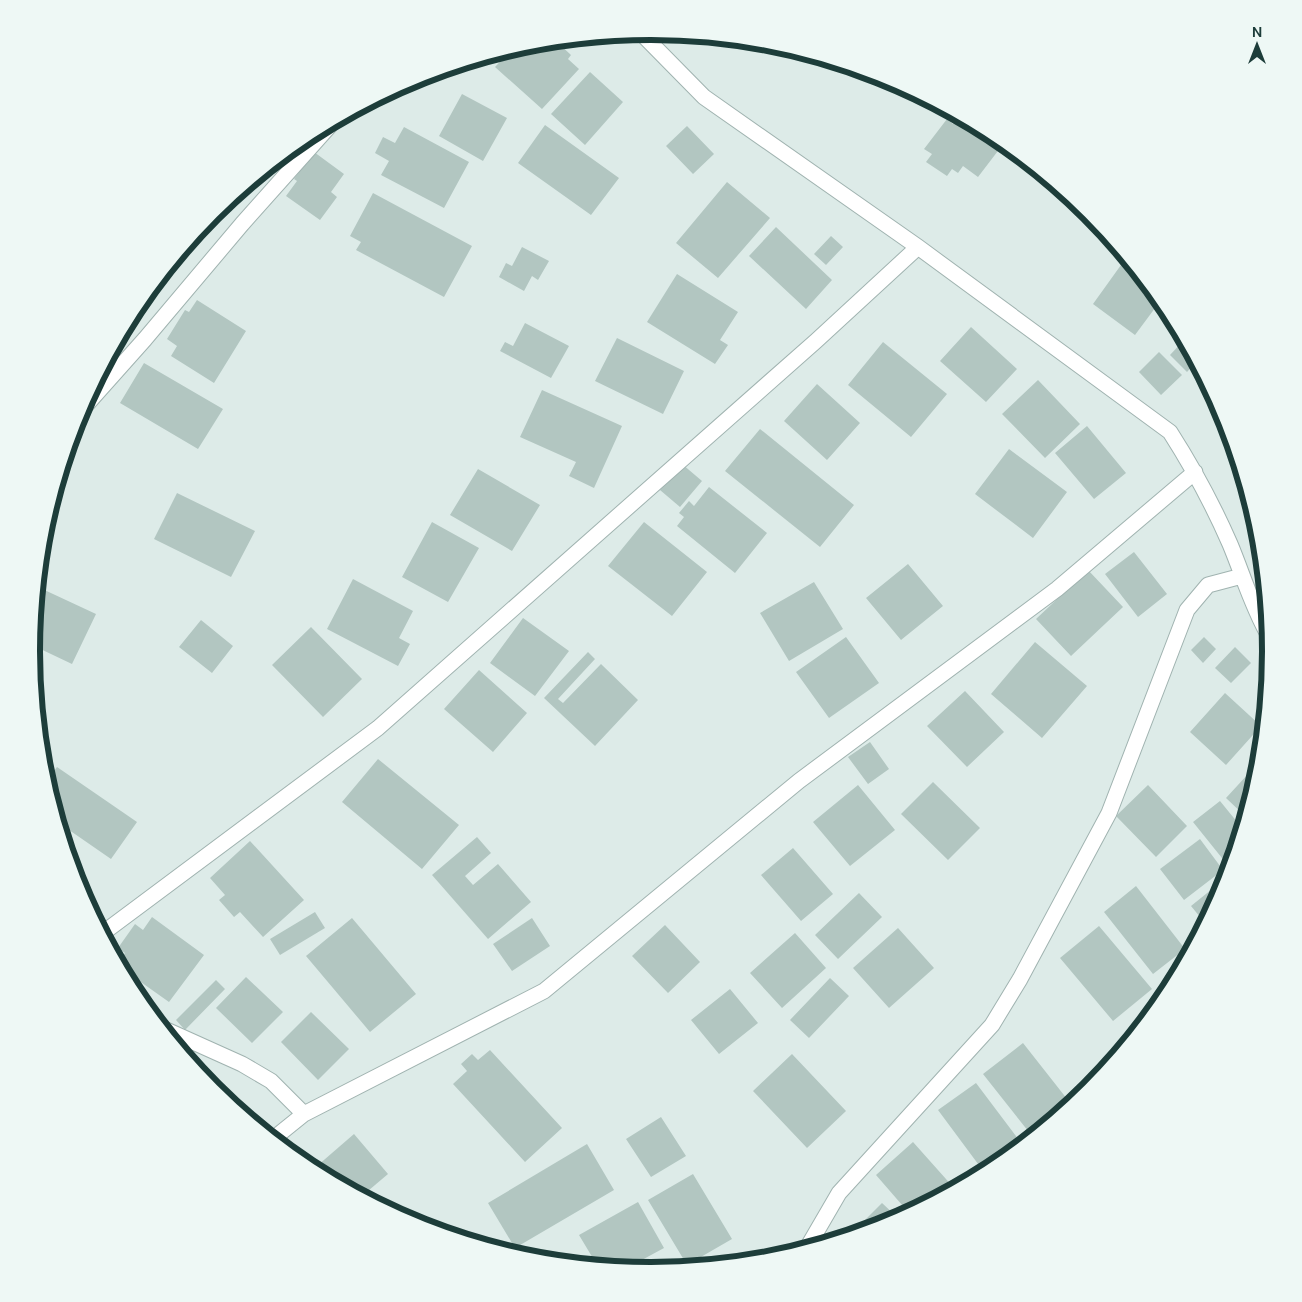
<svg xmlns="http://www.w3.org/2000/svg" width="1302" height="1302" font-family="'DM Sans',sans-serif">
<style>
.building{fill:#b2c6c1}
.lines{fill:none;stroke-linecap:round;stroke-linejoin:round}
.street-casing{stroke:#a0b3b0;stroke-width:17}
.street{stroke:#fff;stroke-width:15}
.rim{fill:none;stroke:#1d3d3a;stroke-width:6}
</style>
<rect width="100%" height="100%" fill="#ddebe8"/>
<path class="building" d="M556 41 571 55 568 59 579 69 542 109 495 67 512 49 530 43Z
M590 72 623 102 585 145 551 114Z
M462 94 507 118 483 161 439 136Z
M958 116 996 136 1004 143 978 177 963 166 958 173 952 169 947 176 926 162 932 154 924 149 947 119 953 124Z
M545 125 619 178 591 215 518 163Z
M687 126 714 154 693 174 666 146Z
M404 127 469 162 444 208 381 175 389 161 375 153 383 137 395 143Z
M314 152 344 174 331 192 337 197 320 220 286 196 297 181 294 179Z
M727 182 770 218 718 278 676 243Z
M373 193 472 246 444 297 356 250 361 242 350 236Z
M776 227 832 280 806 309 749 256Z
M831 236 843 247 826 265 814 254Z
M522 247 549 261 538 280 532 276 524 291 499 277 506 263 512 266Z
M1126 258 1161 300 1135 335 1093 304Z
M677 274 738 312 720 340 728 345 715 364 647 322Z
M197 300 246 331 214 383 171 356 177 346 167 339 185 310 189 312Z
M525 323 569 346 551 378 500 351 505 342 513 346Z
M971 327 1017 369 986 402 940 361Z
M617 338 684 371 663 414 595 381Z
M1184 340 1196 362 1187 372 1170 355Z
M883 342 947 394 911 437 848 385Z
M1159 352 1182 375 1161 395 1139 372Z
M144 363 223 409 198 449 120 403Z
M1038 380 1080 424 1045 458 1002 414Z
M817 384 860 423 827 460 784 421Z
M542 390 622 426 594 488 569 476 576 462 520 437Z
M1087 426 1126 473 1094 499 1055 453Z
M760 429 854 505 820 547 725 471Z
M1009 449 1067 492 1033 538 975 494Z
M682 464 702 481 680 507 660 490Z
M478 469 540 505 512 551 450 515Z
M709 487 767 533 735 573 677 526 684 517 679 513 689 501 694 506Z
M177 493 255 531 231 577 154 539Z
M432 522 479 548 448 602 402 577Z
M644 522 707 572 672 616 608 566Z
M1134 552 1167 594 1138 617 1105 574Z
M908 564 943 606 901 640 866 598Z
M1088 570 1123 607 1071 656 1036 619Z
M353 579 413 611 399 638 410 644 398 666 327 629Z
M814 582 843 629 789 661 760 613Z
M38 587 96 614 72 664 32 645Z
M523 618 569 651 535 696 490 663Z
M201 620 233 646 212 673 179 647Z
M311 627 362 679 323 717 272 665Z
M846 637 879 683 829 718 796 672Z
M1204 637 1216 649 1203 663 1191 650Z
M1035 642 1087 686 1042 738 991 694Z
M1235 647 1251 663 1231 683 1215 668Z
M588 652 595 659 558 699 563 703 601 664 638 700 595 746 544 698Z
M479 670 527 713 493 752 444 709Z
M965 691 1004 732 967 767 927 726Z
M1225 693 1261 726 1226 765 1190 732Z
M870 742 889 769 868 784 848 757Z
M378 759 459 825 422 869 342 802Z
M1260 761 1259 772 1245 816 1226 798Z
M57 767 137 822 111 859 59 823 46 782Z
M933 782 980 828 948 860 901 814Z
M858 785 895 830 850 866 813 822Z
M1148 785 1187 826 1156 857 1116 816Z
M1220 801 1242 828 1230 868 1193 822Z
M477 837 491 853 465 876 473 885 498 864 531 902 488 939 432 875Z
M1200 839 1223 870 1184 900 1160 869Z
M250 841 304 900 263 937 240 912 234 917 219 900 225 895 210 878Z
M793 848 833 894 801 921 761 875Z
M1227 877 1223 888 1205 923 1191 906Z
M1136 886 1185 949 1153 974 1104 912Z
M859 893 882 917 838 959 815 935Z
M315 912 325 928 280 955 270 939Z
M152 917 204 955 169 1002 121 968 118 962 125 953 118 948 135 924 143 930Z
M352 918 416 994 370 1032 306 956Z
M532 918 550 946 512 971 493 944Z
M665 925 700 962 668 993 632 956Z
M1099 926 1152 989 1113 1021 1060 958Z
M898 928 934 968 889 1008 853 968Z
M795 933 826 968 782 1008 750 973Z
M246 977 283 1012 252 1043 216 1008Z
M830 978 849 996 809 1038 790 1020Z
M216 980 225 989 185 1030 176 1020Z
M730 989 758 1023 719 1054 691 1020Z
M311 1012 349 1049 318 1080 281 1042Z
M1023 1043 1071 1104 1032 1136 983 1074Z
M490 1050 562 1128 525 1162 453 1084 467 1071 461 1064 472 1054 478 1060Z
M792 1054 846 1111 807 1148 753 1091Z
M976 1083 1022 1144 995 1166 984 1172 938 1110Z
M661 1117 686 1156 651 1177 626 1139Z
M354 1134 388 1174 362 1196 327 1177 317 1166Z
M913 1142 954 1188 909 1213 876 1175Z
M587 1144 614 1190 515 1248 488 1203Z
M693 1174 732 1239 687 1265 648 1200Z
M638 1202 664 1248 627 1268 597 1265 579 1235Z
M882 1203 898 1218 888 1224 853 1234 852 1233Z
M451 1227 458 1237 444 1233Z"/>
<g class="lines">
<g class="street-casing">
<path id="street" d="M640 32 704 97 918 247 1170 432C1193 468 1213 505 1230 544 1243 575 1252 607 1269 636
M79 413 145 339 242 224 333 122
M103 933 378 728 816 341 918 247
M162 1028 242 1064 271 1081 304 1114
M273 1139 304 1114 544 991 799 781 1057 589 1195 472
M807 1248 839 1193 992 1025 1020 979 1109 813 1187 610 1208 585 1242 576"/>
</g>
<use href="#street" class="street"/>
</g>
<path d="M0 0H1302V1302H0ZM40 651a611 611 0 1 1 1222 0a611 611 0 1 1-1222 0Z" fill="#eef8f5" fill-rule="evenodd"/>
<path class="rim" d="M40 651a611 611 0 1 1 1222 0a611 611 0 1 1-1222 0Z"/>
<g transform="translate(1257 45)" stroke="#eef8f5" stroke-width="4" paint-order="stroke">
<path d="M0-4L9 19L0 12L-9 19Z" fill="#1d3d3a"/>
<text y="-8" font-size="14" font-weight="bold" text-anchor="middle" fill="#1d3d3a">N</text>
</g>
</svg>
